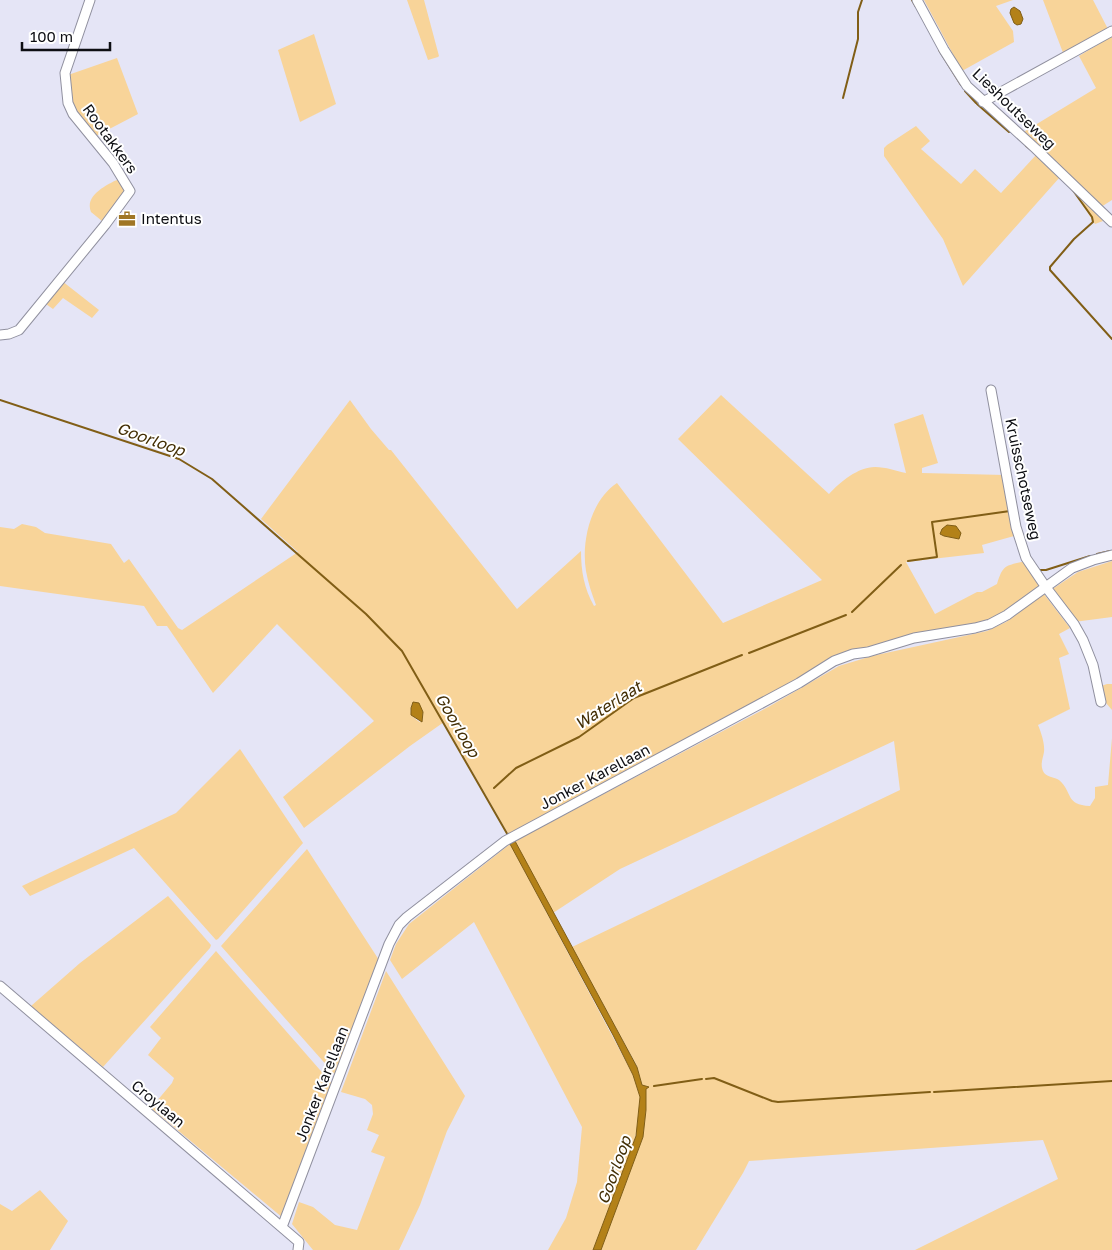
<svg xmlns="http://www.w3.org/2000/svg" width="1112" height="1250" font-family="'Golos Text',sans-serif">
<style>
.green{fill:#f8d499;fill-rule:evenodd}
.water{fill:#b38118;stroke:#815e16}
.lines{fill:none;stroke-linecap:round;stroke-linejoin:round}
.stream{stroke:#815e16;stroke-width:2}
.minor-casing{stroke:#90909f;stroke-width:11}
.minor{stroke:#fff;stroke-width:9}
.labels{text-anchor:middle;stroke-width:4;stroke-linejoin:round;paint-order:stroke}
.street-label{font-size:15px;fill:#0d0e13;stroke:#fff}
.poi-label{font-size:15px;fill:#0d0e13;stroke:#fff;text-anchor:start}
.water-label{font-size:16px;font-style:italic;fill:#432e04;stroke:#fff}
</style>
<rect width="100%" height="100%" fill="#e5e5f6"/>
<path class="green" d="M407 0H424L439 56 438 57 428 60Z
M924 0H1013L996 6 1013 31 1014 42 962 71Z
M1043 0H1093L1109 31 1065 58Z
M314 34 336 104 300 122 278 50Z
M1112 36V200L1101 207 1022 133 1096 88 1079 56Z
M117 58 138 114 96 136 73 106 68 75Z
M916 126 930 141 921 149 961 184 975 169 1001 193 1036 155 1060 177 963 286 943 239 884 156V148L887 145Z
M121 178 125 188 124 192 102 221 91 212C84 195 108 184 121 178Z
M1072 188 1103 221 1095 224Z
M62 281 99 310 92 318 63 298 53 309 43 302Z
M721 395 829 494C840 482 858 467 875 467 886 467 896 471 906 473L894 424 923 414 938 463 922 468V473L1005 475 1014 536 982 545 984 553 906 562 935 614 977 592H982L997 584C1003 564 1006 566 1025 561L1040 585 1002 615 985 621 860 650 509 835 444 722 410 746 304 828 283 797 374 721 277 624 213 693 167 626H157L144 606 0 586V527L14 529 22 524 36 527 45 533 111 544 124 563 129 559 178 628 182 630 298 552 261 519 350 400 371 429 389 450H391L517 609 581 551C581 571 584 588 594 606L596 605C592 594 588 583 586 571 581 541 591 500 617 483L723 623 822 580 678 439ZM947 525 956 526 959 539 944 536ZM413 702 423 712V719L420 722C411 716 408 712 413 702Z
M1112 561V617L1074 622 1051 590 1078 572Z
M1044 594 1070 628 1059 634 1069 654 1059 658 1070 709 1038 725C1041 732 1045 744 1044 752 1043 758 1040 764 1043 771 1045 777 1055 777 1059 780 1073 792 1065 805 1090 806L1095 798V787L1108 785 1112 738V1250H915L1058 1179 1043 1140 749 1161 743 1173 696 1250H601L643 1137 646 1110V1089L649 1087 642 1085 637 1066 572 947 900 790 894 741 620 869 553 913 515 841 770 706 839 666 872 656 987 631 1006 622Z
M1107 684H1112V710L1106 703 1101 686Z
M240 749 303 843 218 939 216 940 134 848 30 896 22 886 176 813Z
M510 844 633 1075 640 1097 638 1125 634 1142 593 1250H548L566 1218 577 1182 582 1127 474 922 402 979 390 960 396 944 409 924Z
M307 849 379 960 337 1077 221 946Z
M168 896 211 945 210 948 103 1067 31 1006 80 963Z
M216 951 334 1086 283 1218 151 1108 172 1083 174 1078 148 1055 161 1038 150 1027Z
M386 971 465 1096 464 1098 447 1131 420 1205 399 1250H313L292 1224 299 1202 313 1207 335 1225 357 1230 385 1157 371 1152 379 1135 367 1130 373 1114 372 1105 365 1099 341 1092Z
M40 1190 68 1221 50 1250H0V1204L12 1211Z"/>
<path class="water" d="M1014 7 1020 11 1023 19 1021 24 1017 25 1014 23 1010 13 1011 9Z
M947 525 956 526 961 533 959 539 944 536 940 534 942 529Z
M413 702 419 703 423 712 422 722 411 715V708Z
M515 841 637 1067 642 1085 649 1087 646 1089V1110L643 1137 601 1250H593L636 1136 640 1097 633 1075 613 1035 510 844Z"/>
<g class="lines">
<path class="stream" d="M912 0 916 7
M939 50 961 85
M965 91 976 103
M843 98 858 39V12L862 0
M977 104 1009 132
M1026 146 1030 149
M1072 189 1092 217 1093 222 1074 239 1050 267V270L1112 339
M0 400 179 459 212 479 366 614 402 651 509 837
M1097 554 1110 551
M908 561 937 557 932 522 1010 511
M1038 569 1039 570H1046L1090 556
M852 612 901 565
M749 653 846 615
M494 788 516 768 579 737 634 698 742 655
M706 1079 714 1078 772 1101 778 1102 930 1092
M654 1086 702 1079
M934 1092 1112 1081"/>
<g class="minor-casing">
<path id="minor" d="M917 0 944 50 967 86 1036 149 1112 222
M983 102 1112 31
M0 335 9 334 19 330 105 225 130 191 113 163 73 114 68 103 65 73 90 0
M991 390 1016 527 1026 558 1045 586 1074 624 1083 640 1093 665 1101 702
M0 986 299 1242 298 1250
M282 1227 389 944 399 925 407 917 505 841 799 683 834 661 853 654 868 652 914 638 975 628 990 624 1007 615 1072 568 1093 560 1112 555"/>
</g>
<use href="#minor" class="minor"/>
</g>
<defs>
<g id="office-bare" transform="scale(1.35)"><path d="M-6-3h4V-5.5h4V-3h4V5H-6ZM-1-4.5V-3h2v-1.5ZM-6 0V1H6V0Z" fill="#a07625" stroke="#fff" stroke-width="2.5" paint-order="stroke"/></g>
</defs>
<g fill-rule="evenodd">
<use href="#office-bare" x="127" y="219"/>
</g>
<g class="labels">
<g class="street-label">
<text transform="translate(1014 109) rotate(44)" y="5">Lieshoutseweg</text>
<text transform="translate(110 139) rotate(54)" y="5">Rootakkers</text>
<text transform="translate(1023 479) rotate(78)" y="5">Kruisschotseweg</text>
<text transform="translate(595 777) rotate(-28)" y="5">Jonker Karellaan</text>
<text transform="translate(322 1084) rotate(-69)" y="5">Jonker Karellaan</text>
<text transform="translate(158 1104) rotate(40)" y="5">Croylaan</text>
</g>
<g class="poi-label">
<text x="141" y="224">Intentus</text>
</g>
<g class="water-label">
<text transform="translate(151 439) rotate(20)" y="6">Goorloop</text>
<text transform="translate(608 705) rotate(-32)" y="6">Waterlaat</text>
<text transform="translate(458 725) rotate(60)" y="6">Goorloop</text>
<text transform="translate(614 1170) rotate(-70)" y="6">Goorloop</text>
</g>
</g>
<path d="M22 42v8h88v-8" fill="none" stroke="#0d0e13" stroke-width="2.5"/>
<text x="30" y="42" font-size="15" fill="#0d0e13" stroke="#ffffff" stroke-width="4" paint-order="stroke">100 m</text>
</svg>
